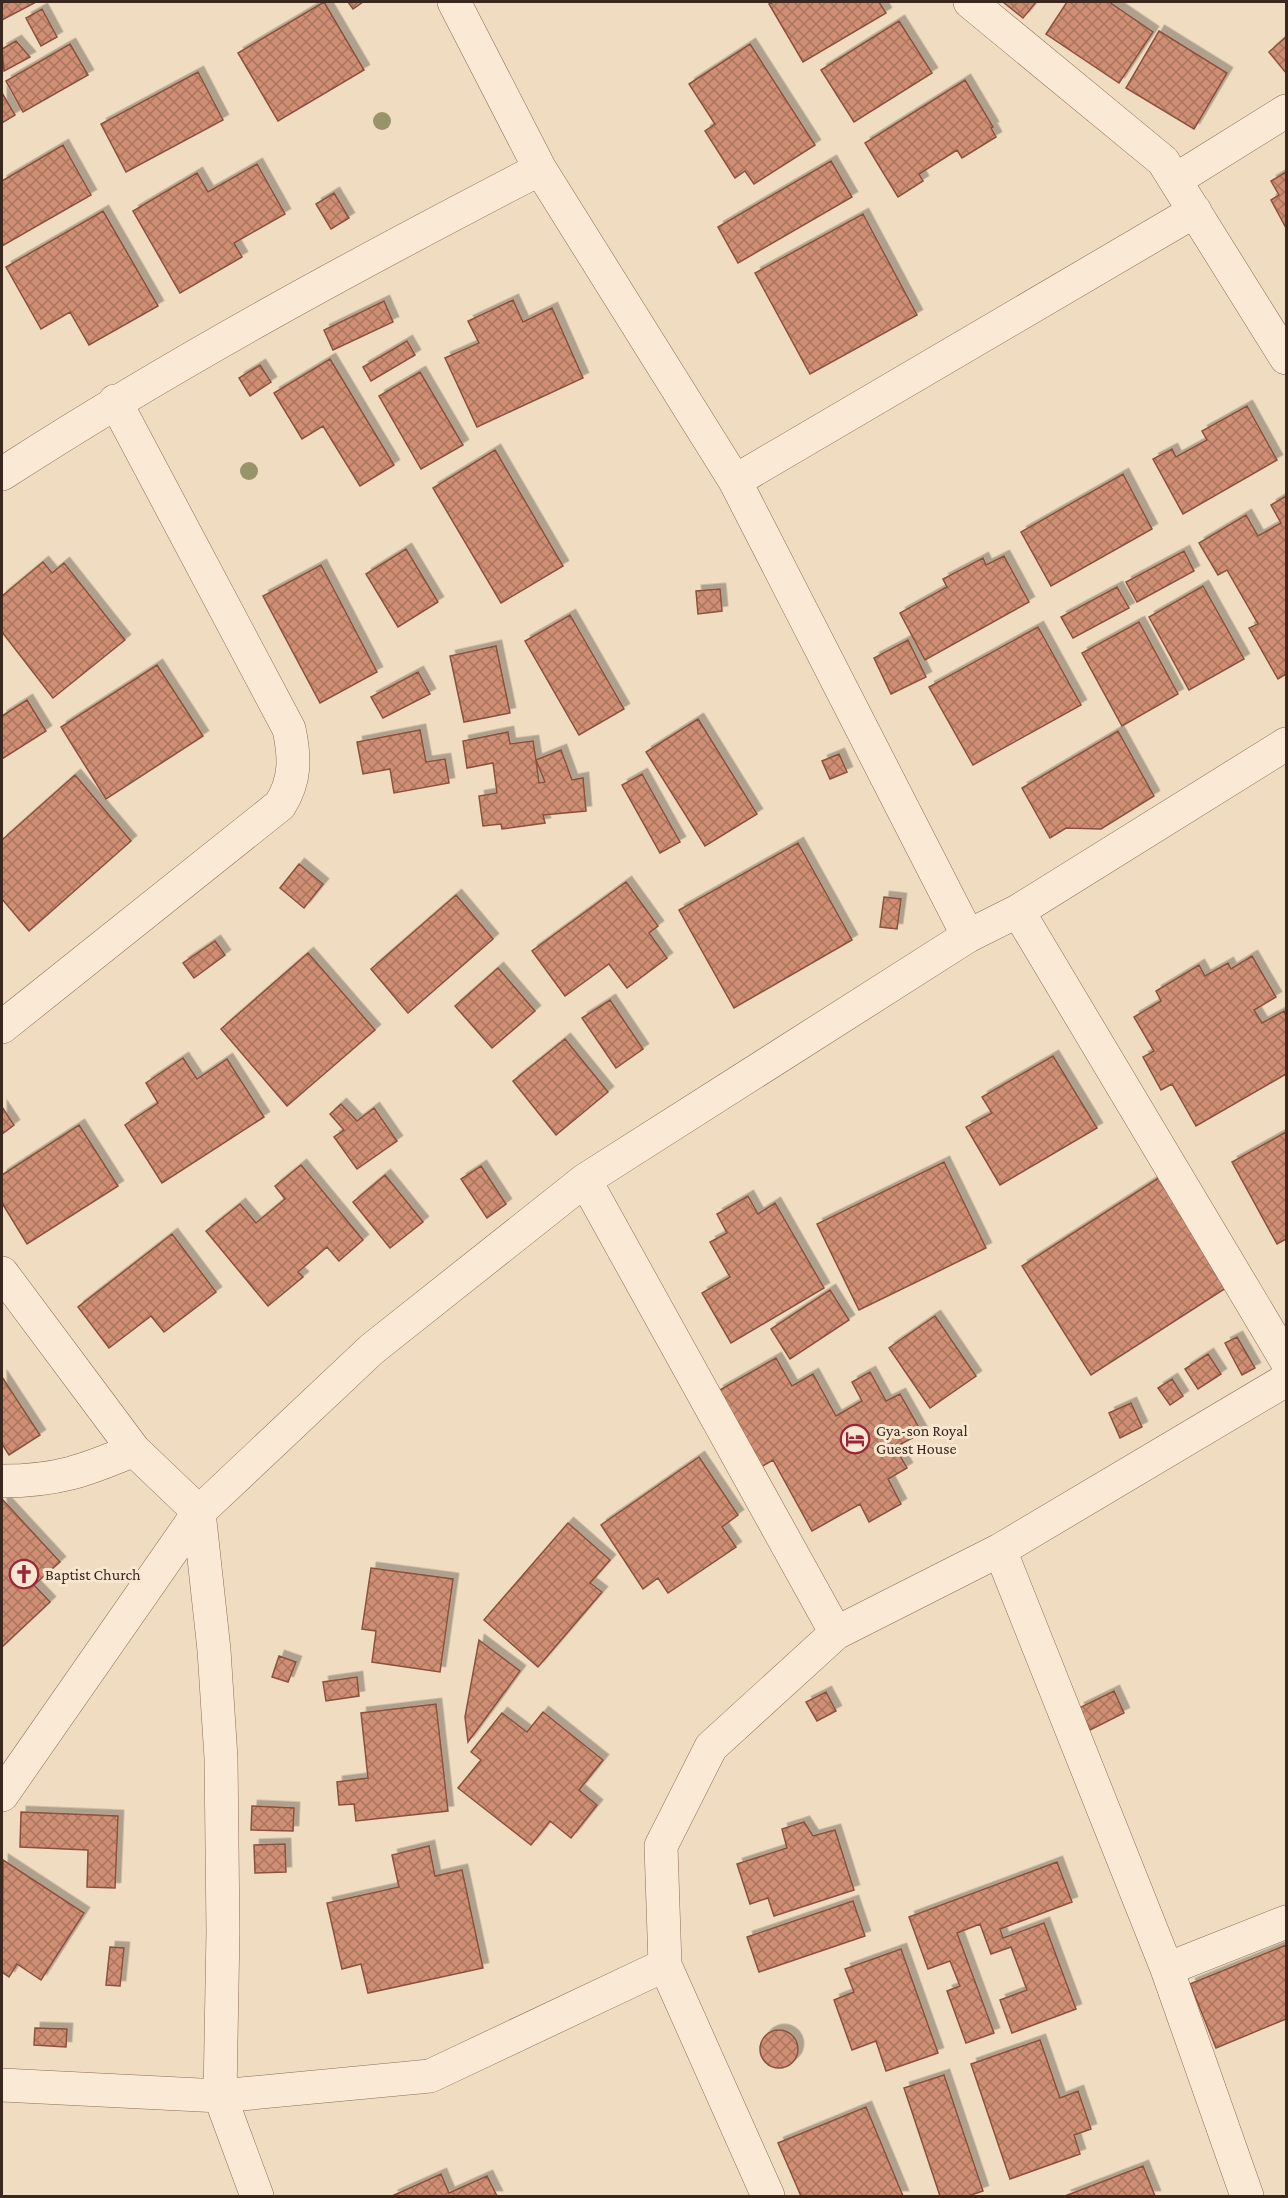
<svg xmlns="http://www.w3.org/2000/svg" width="1288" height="2198" font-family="'Crimson Pro',serif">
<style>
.building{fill:url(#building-cross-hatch);stroke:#8b513c;stroke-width:1.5;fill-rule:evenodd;filter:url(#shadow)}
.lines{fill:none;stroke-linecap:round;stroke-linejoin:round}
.minor-casing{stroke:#8b6c58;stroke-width:34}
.minor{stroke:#faead5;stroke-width:33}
.tree{fill:#99936a}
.labels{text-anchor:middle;stroke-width:6;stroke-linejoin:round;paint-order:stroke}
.poi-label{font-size:16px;fill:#3a271d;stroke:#f7e7d1;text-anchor:start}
</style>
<defs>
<pattern id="building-cross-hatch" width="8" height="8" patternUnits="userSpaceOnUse" patternTransform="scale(1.5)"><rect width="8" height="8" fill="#d08f75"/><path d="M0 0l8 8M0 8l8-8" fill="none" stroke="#aa755f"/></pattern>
<filter id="shadow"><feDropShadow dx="5.5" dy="-5.5" stdDeviation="0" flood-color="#0004"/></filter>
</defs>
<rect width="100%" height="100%" fill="#f0dcc1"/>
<path class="building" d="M2 2H36L2 20Z
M324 2 364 70 278 121 238 53Z
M348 2H363L353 9Z
M773 2H879L886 13 803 62 769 4Z
M1003 2H1036L1023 18Z
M1067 2H1109L1153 32 1119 83 1046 34Z
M42 9 57 37 41 46 26 18Z
M899 21 932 73 854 122 821 70Z
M1159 31 1227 73 1194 129 1126 88Z
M1286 37V73L1269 52Z
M16 41 30 57 4 71 2 49Z
M70 44 88 75 23 112 6 81Z
M750 44 815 145 754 184 745 171 735 178 705 131 715 124 689 84Z
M198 72 223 120 126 172 101 124Z
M965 80 993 127 991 128 996 137 962 158 957 150 919 174 923 181 898 197 865 143Z
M2 93 15 115 2 123Z
M63 145 91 195 2 246V181Z
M831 161 852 197 738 263 718 227Z
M257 164 285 214 234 243 242 257 180 293 133 211 197 173 208 192Z
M1286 172V228L1271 200 1279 195 1271 181Z
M334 193 349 218 331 229 316 204Z
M103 211 158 306 89 345 70 312 41 329 6 267Z
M863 214 917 315 810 374 755 273Z
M513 300 523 322 552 308 583 378 477 427 445 358 479 343 468 321Z
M384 301 393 322 333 350 324 330Z
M407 341 415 355 371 381 363 367Z
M330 359 394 465 360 486 323 426 302 439 274 393Z
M260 365 271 382 250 396 239 378Z
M420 372 463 445 421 469 379 396Z
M1247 406 1277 460 1183 514 1153 459 1172 449 1176 457 1207 440 1202 431Z
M495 450 563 566 501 603 433 488Z
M1123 474 1152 529 1051 586 1021 532Z
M1286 496V674L1278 679 1249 628 1258 624 1227 570 1218 575 1199 543 1246 515 1258 536 1281 523 1271 505Z
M406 549 438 602 398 627 366 574Z
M1184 551 1194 571 1137 602 1126 582Z
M1004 556 1029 602 925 660 900 613 947 587 943 579 983 558 986 565Z
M43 562 52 573 64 563 125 640 53 698 2 632V596Z
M321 565 377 672 320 703 263 596Z
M1203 586 1244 659 1189 690 1149 617Z
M1117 587 1129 608 1073 638 1061 617Z
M720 589 722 611 698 614 696 591Z
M570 615 624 709 579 735 525 641Z
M1139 622 1178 694 1122 726 1082 653Z
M1038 627 1081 705 973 765 929 687Z
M908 640 926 677 891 694 874 658Z
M496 646 510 713 464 722 450 656Z
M157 665 203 736 106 799 61 727Z
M418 672 430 694 383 718 371 697Z
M27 700 46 731 2 759V716Z
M698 719 757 814 705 846 646 752Z
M420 730 426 762 445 759 449 783 394 793 390 769 363 774 357 742Z
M1118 731 1154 796 1101 829 1066 828 1050 838 1022 788Z
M508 732 510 744 533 741 536 760 561 750 572 780 583 778 586 811 543 815 545 823 502 829 501 824 483 826 479 796 497 793 493 763 467 768 463 741ZM536 760 545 782 539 783Z
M839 754 847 772 830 779 822 761Z
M642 774 680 842 660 853 622 785Z
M75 775 131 841 29 931 2 899V840Z
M798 843 852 940 734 1008 679 910Z
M299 864 323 884 304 908 280 888Z
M626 882 658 926 649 933 667 958 627 988 609 964 565 996 532 951Z
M456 895 493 939 408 1013 371 969Z
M884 897 901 899 897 929 880 927Z
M215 941 225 955 194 978 183 963Z
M308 953 375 1030 287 1106 221 1029Z
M1252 956 1276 997 1254 1010 1262 1023 1284 1011 1286 1016V1074L1196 1126 1172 1084 1161 1090 1143 1057 1154 1051 1134 1017 1161 1001 1156 991 1199 965 1205 976 1228 963 1231 969Z
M498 968 535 1011 492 1048 455 1006Z
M610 1000 643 1049 616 1068 582 1018Z
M565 1039 608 1092 556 1135 513 1081Z
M1053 1056 1097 1128 1000 1185 966 1127 992 1113 982 1097Z
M183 1058 197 1079 227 1059 264 1117 162 1183 125 1125 158 1103 146 1083Z
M341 1104 357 1121 374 1108 397 1141 357 1169 334 1137 344 1130 330 1114Z
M2 1107 14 1125 2 1134Z
M79 1125 118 1186 27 1244 2 1203V1175Z
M1286 1132V1239L1277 1244 1232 1162Z
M944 1162 986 1248 859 1310 817 1224Z
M301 1165 363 1240 339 1261 327 1247 298 1272 303 1277 268 1306 206 1231 240 1204 256 1223 285 1199 275 1186Z
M481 1166 506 1204 487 1218 461 1179Z
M385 1175 423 1222 390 1248 353 1202Z
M1160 1177 1229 1286 1091 1375 1022 1266Z
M748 1196 758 1214 775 1203 824 1288 731 1343 702 1293 730 1277 710 1242 727 1233 717 1214Z
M172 1234 216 1292 164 1332 151 1316 109 1348 78 1307Z
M830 1290 849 1320 790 1359 771 1329Z
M935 1316 976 1376 930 1408 889 1348Z
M1237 1337 1255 1368 1242 1375 1225 1343Z
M1208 1354 1221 1374 1198 1389 1185 1369Z
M776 1358 792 1386 813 1374 836 1416 862 1401 852 1382 870 1372 886 1401 900 1394 922 1433 895 1447 907 1468 888 1479 901 1504 869 1522 860 1504 812 1531 773 1460 761 1467 718 1391Z
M2 1377 40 1435 9 1455 2 1444Z
M1172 1379 1183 1396 1170 1405 1158 1388Z
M1131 1403 1142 1427 1120 1438 1109 1413Z
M699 1457 738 1515 722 1527 736 1547 668 1593 658 1578 643 1589 601 1525Z
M2 1499 60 1562 34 1585 50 1602 2 1647Z
M568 1523 610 1560 590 1583 602 1592 538 1667 484 1620Z
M371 1568 453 1579 440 1672 372 1662 376 1631 362 1629Z
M479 1640 520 1671 468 1742 465 1717Z
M279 1656 296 1662 288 1682 272 1677Z
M357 1677 359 1696 326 1701 323 1682Z
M1114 1691 1124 1713 1090 1730 1079 1708Z
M826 1692 836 1711 817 1721 806 1702Z
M436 1704 448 1811 356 1821 354 1804 339 1805 337 1782 368 1778 361 1713Z
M543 1712 603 1760 579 1790 597 1805 571 1838 550 1821 531 1845 458 1788 481 1760 471 1752 502 1713 527 1732Z
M252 1806 294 1808 293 1831 251 1830Z
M21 1812 118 1816 115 1888 87 1887 88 1850 20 1847Z
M804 1822 813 1836 835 1830 854 1890 774 1916 768 1898 750 1904 737 1864 787 1848 782 1829Z
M285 1844 286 1872 255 1873 254 1845Z
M429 1846 435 1876 462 1870 483 1968 368 1993 361 1964 342 1969 327 1903 399 1887 392 1855Z
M3 1860 84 1913 41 1980 17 1964 9 1977 2 1972Z
M1057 1862 1072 1902 1000 1929 1003 1938 1044 1923 1076 2009 1012 2033 1000 2000 1027 1990 1011 1947 991 1954 980 1924 957 1933 994 2033 966 2043 947 1991 960 1986 950 1961 928 1969 909 1917Z
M853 1901 865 1936 759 1972 747 1937Z
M1286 1945V2019L1216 2048 1190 1984Z
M110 1947 124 1948 120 1986 106 1985Z
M901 1949 938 2053 886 2071 876 2041 852 2050 834 2000 854 1992 845 1969Z
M35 2028 67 2029 66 2047 34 2045Z
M760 2049a19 19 0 1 1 38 0a19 19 0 1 1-38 0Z
M1040 2040 1060 2098 1078 2091 1091 2129 1074 2135 1080 2154 1010 2179 971 2064Z
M944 2075 983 2191 968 2196H940L904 2088Z
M866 2107 903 2196H801L778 2143Z
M1143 2166 1155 2196H1065Z
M441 2174 449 2193 487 2176 497 2196H392Z"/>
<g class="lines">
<g class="minor-casing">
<path id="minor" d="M454 2 540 169 735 481 968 936
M970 2 1163 161 1286 358
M1177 179 1286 111
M2 474C175 362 357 264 540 169
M735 481 1195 211
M1018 911 1286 1360
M2 1027 280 805C296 780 295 757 289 729L115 401
M585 1180 836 1633
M2 1273 134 1450 199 1512 214 1650 221 1758 223 1931 220 2096 257 2196
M2 1481C57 1481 84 1471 134 1450
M1000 1550 1167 1969 1247 2196
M2 1795 199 1512 372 1349 585 1180 968 936 1018 911 1286 744
M1167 1969 1286 1922
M2 2085 220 2096 430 2076 665 1965
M768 2196 665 1965 661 1846 711 1747 836 1633 1000 1550 1286 1380"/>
</g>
<use href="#minor" class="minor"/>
</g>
<g class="tree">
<circle cx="382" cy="121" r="9"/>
<circle cx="249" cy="471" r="9"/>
</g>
<defs>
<g id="hotel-ring" transform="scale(1.5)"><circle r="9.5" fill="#f7e7d1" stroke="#9d2435" stroke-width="1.5"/><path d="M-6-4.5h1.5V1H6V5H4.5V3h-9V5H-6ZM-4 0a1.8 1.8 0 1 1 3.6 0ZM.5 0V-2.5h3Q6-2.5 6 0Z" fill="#9d2435"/></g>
<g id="church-ring" transform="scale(1.5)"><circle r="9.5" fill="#f7e7d1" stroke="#9d2435" stroke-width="1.5"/><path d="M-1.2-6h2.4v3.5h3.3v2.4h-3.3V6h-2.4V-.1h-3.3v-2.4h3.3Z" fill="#9d2435"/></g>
</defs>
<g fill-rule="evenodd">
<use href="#hotel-ring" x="855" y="1439"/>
<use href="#church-ring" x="24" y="1574"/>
</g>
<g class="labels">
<g class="poi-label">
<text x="876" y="1436">Gya-son Royal<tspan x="876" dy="18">Guest House</tspan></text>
<text x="45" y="1580">Baptist Church</text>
</g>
</g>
<rect width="1288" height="2198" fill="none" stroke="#3a271d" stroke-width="6"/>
</svg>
